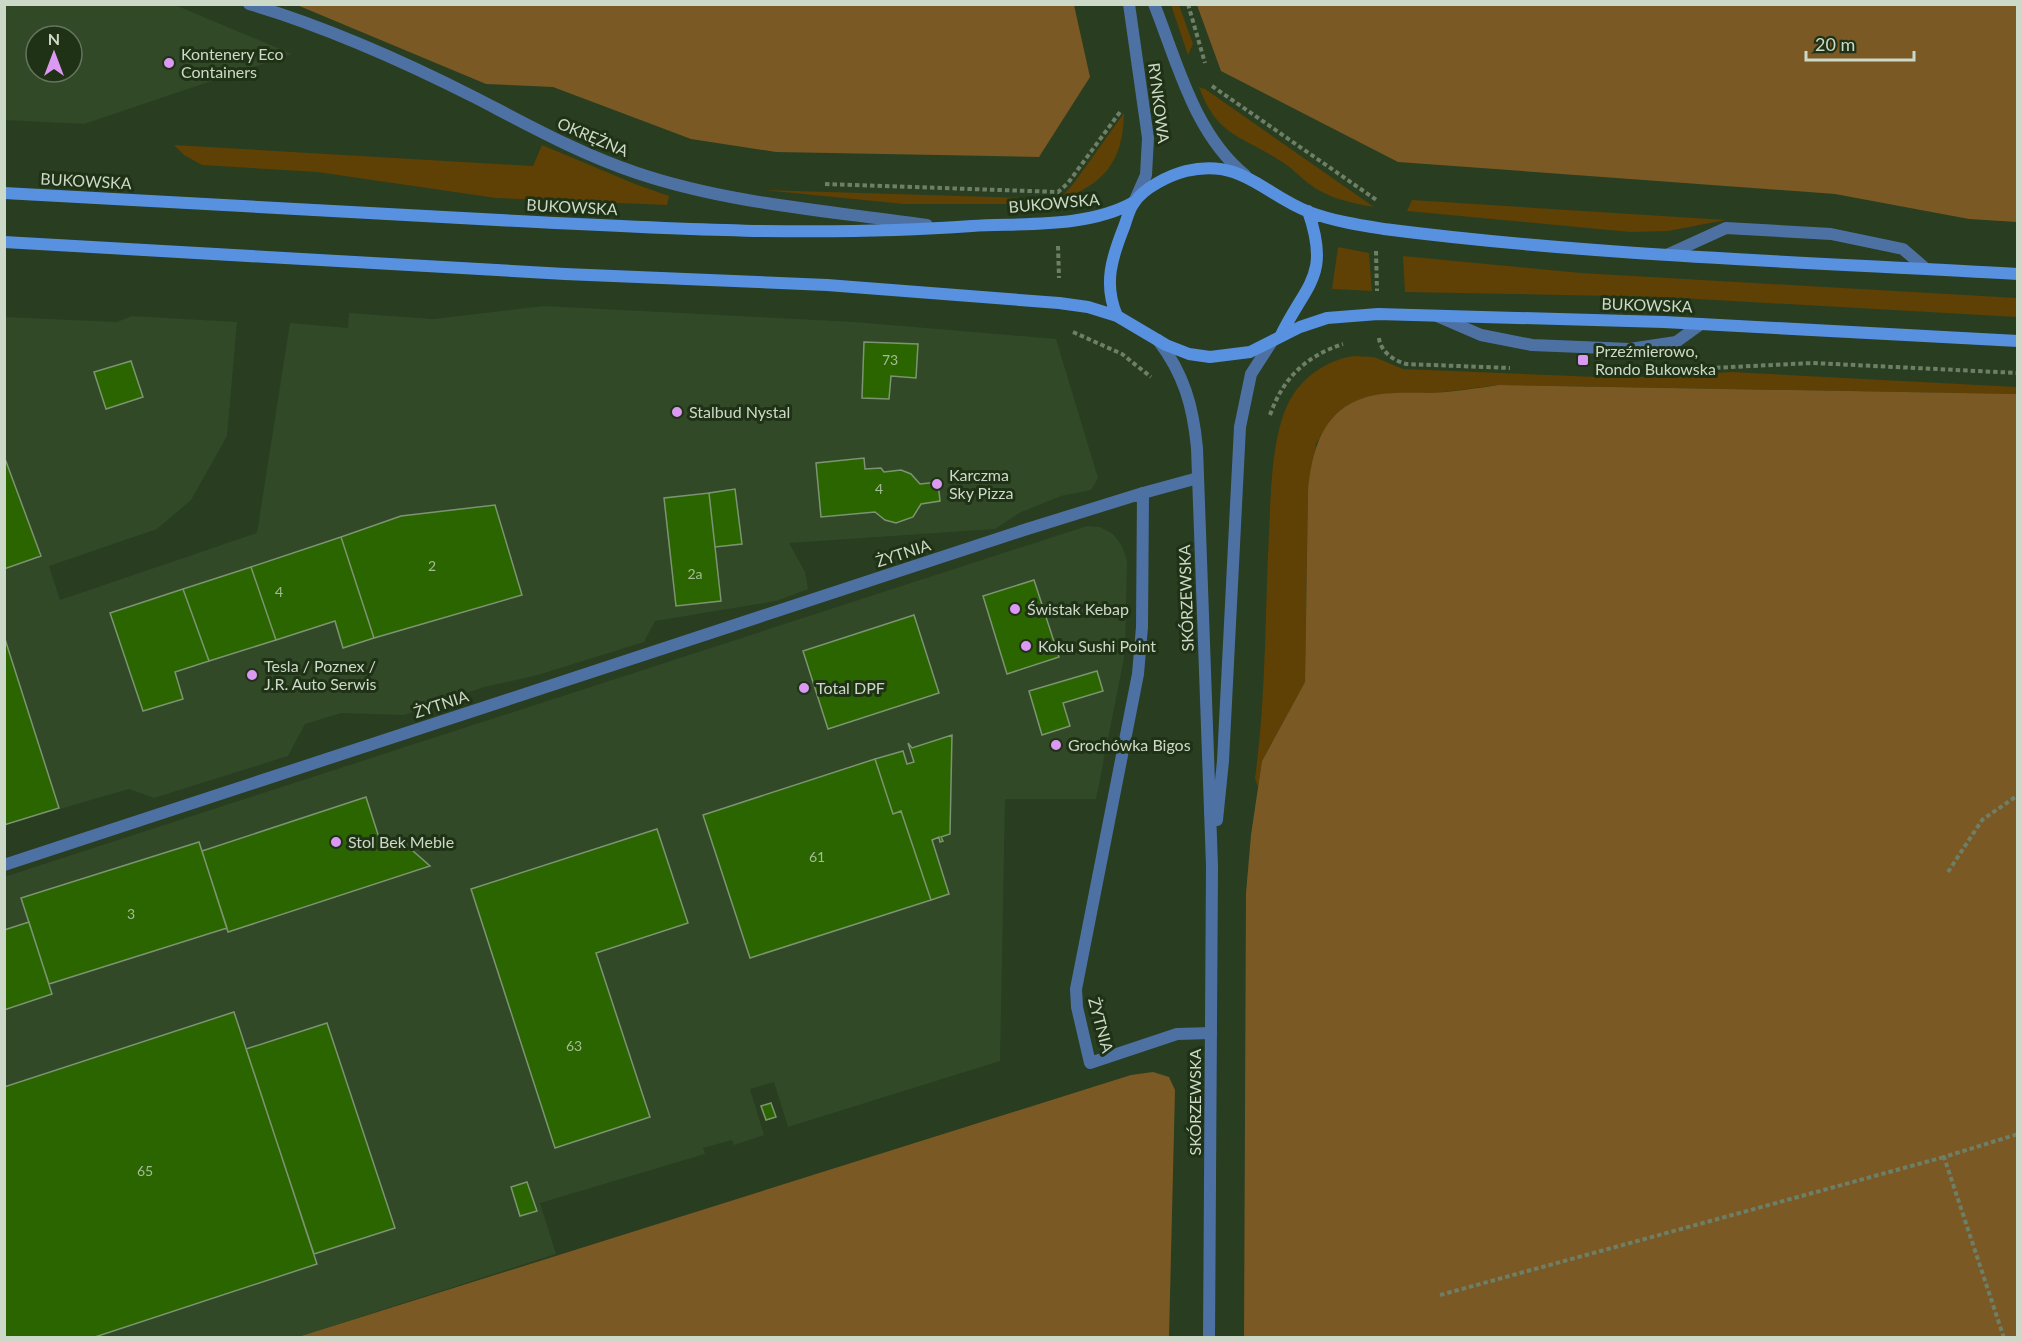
<svg xmlns="http://www.w3.org/2000/svg" width="2022" height="1342" font-family="Lato,sans-serif">
<style>
.built{fill:#314927;fill-rule:evenodd}
.green{fill:#5f4005}
.forest{fill:#7a5924}
.building{fill:#2b6500;stroke:#7d9474;stroke-width:1.5}
.lines{fill:none;stroke-linecap:round;stroke-linejoin:round}
.path{stroke:#6e7f67;stroke-width:4;stroke-dasharray:4.5 3;stroke-linecap:butt}
.service{stroke:#4e71a3;stroke-width:12}
.minor{stroke:#4e71a3;stroke-width:12}
.tertiary{stroke:#4e71a3;stroke-width:12}
.secondary{stroke:#5891e0;stroke-width:12}
.poi-dot{fill:#dc99f4;stroke:#1f3216;stroke-width:2}
.labels{text-anchor:middle;stroke-width:6;stroke-linejoin:round;paint-order:stroke}
.number-label{font-size:14px;fill:#a4bc96}
.poi-label{font-size:16px;fill:#cdd9c8;stroke:#1f3216;text-anchor:start}
.street-label{font-size:16px;fill:#cdd9c8;stroke:#1f3216}
</style>
<rect width="100%" height="100%" fill="#293d20"/>
<path class="built" d="M4 5H175L292 54 84 124 5 120ZM36 36H72V72H36Z
M544 306 855 322 1056 339 1098 478 1091 490 1061 496 1019 513 995 529 789 543 805 572 808 589 776 601 655 621 644 642 538 675 484 687 404 715 341 713 305 724 288 756 154 798 129 789 5 825V317L117 322 132 316 237 322 227 436 191 500 157 529 49 566 60 600 257 533 290 323 348 328 349 313 433 319Z
M1087 526 1100 527 1113 534 1122 546 1127 561 1125 653 1096 799H1005L1000 1061 788 1127 774 1082 750 1089 764 1135 734 1145 732 1140 703 1148 705 1154 540 1203 556 1254 298 1337H5L4 877Z"/>
<path class="green" d="M1171 5H1179L1193 44 1188 55Z
M1199 87 1205 89 1374 207C1351 203 1327 198 1308 183 1299 176 1290 166 1279 160 1240 135 1217 136 1199 87Z
M1124 113C1123 163 1104 184 1058 201L1074 183Z
M174 145 533 166 542 145 635 184 669 196 667 205 496 198 317 172 202 165 184 155Z
M763 190 1029 198V204H904Z
M1412 200 1726 220 1668 231 1630 232 1407 211Z
M1338 247 1369 253 1372 291 1332 289Z
M1403 256 1581 273 2017 298V317L1662 297 1405 292Z
M1353 356 1374 357 1403 369 1622 378 1733 372 2017 387V394L1499 385 1349 404 1330 421 1316 444 1308 492 1305 682 1262 761 1258 788 1255 778C1266 698 1265 613 1269 532 1271 494 1271 433 1291 398 1304 376 1328 360 1353 356Z"/>
<path class="forest" d="M297 5H1074L1090 77 1039 157 776 152 691 139 553 87 486 84Z
M1197 5H2017V222L1969 219 1835 194 1398 162 1221 71Z
M1499 385 2017 394V1337H1244L1246 893 1251 835 1262 761 1305 682 1308 492C1312 447 1324 405 1375 395 1393 392 1413 393 1431 393 1454 392 1477 388 1499 385Z
M1153 1072 1169 1077 1175 1090 1169 1337H298L1131 1075Z"/>
<path class="building" d="M864 342 918 344 916 378 891 376 889 399 862 398Z
M131 361 143 397 106 409 94 372Z
M4 456 41 556 4 569Z
M864 458 865 469 881 468 884 472 901 470 911 474 920 484 938 482 940 501 921 504 913 517 896 523 885 520 875 512 821 517 816 463Z
M735 489 742 544 715 547 709 493Z
M709 493 721 601 676 606 664 498Z
M495 505 522 595 374 638 341 537 401 516Z
M341 537 374 638 343 648 335 621 276 640 251 567Z
M251 567 276 640 209 661 183 589Z
M1034 580 1059 657 1007 674 983 596Z
M183 589 209 661 175 672 183 699 143 711 110 613Z
M914 615 939 693 828 729 803 651Z
M4 636 59 808 4 825Z
M1097 671 1103 691 1063 703 1070 726 1042 735 1029 691Z
M952 735 950 834 941 837 943 841 940 842 939 837 932 840 949 894 931 900 901 811 893 814 875 759 903 751 907 764 914 762 908 743 912 748Z
M875 759 893 814 901 811 931 900 750 958 703 815Z
M366 797 382 847 404 843 430 866 228 932 202 851Z
M657 829 688 923 596 953 650 1117 555 1148 471 889Z
M199 842 227 928 49 984 21 898Z
M29 922 52 994 4 1010V930Z
M234 1012 317 1264 92 1338H4V1087Z
M327 1023 395 1228 314 1254 246 1049Z
M771 1103 776 1117 766 1120 761 1106Z
M527 1182 537 1211 520 1216 511 1187Z"/>
<g class="lines">
<path class="path" d="M1188 4 1205 63
M1212 86 1378 201
M825 184 1058 192 1068 183 1120 112
M1058 246 1059 278
M1376 251 1377 291
M1073 332 1122 354 1151 377
M1379 338C1380 351 1394 361 1406 364L1510 368
M1671 370 1813 363 2018 373
M1270 415C1283 378 1306 356 1343 344
M1948 872 1982 820 2018 795
M1440 1295 1944 1157
M2004 1338 1944 1157 2018 1134"/>
<path class="service" d="M249 4C327 27 403 61 476 98 528 125 580 154 637 173 729 204 831 211 927 225
M1669 254 1726 228 1831 234 1903 249 1925 268
M1437 316 1481 335 1532 345 1630 349 1676 342 1701 324
M1143 493 1198 478"/>
<path class="minor" d="M4 865 1024 530 1143 493 1142 627 1138 674 1076 989 1077 1007 1090 1063 1177 1034 1211 1033"/>
<path class="tertiary" d="M1129 4 1148 138 1146 175 1135 200
M1154 4C1178 64 1194 133 1245 175
M1158 340C1184 374 1193 406 1197 448L1212 866 1209 1338
M1217 820 1223 761 1240 427 1251 374 1271 343"/>
<path class="secondary" d="M4 193C175 203 346 212 517 221 669 229 820 237 972 226 1023 223 1089 228 1134 202
M4 242 565 274 827 285 1059 303 1088 307 1117 316 1166 345 1189 354 1210 357 1250 352 1300 327 1327 318 1378 314 1664 322 2018 341
M1117 316C1103 284 1112 257 1124 227 1127 219 1129 209 1134 203 1143 188 1170 175 1186 171 1242 158 1263 194 1309 212 1333 221 1359 225 1384 229 1594 256 1807 262 2018 274
M1280 337C1306 283 1331 277 1308 211"/>
</g>
<g class="poi-dot">
<circle cx="169" cy="63" r="6"/>
<rect x="1577" y="354" width="12" height="12" rx="3"/>
<circle cx="677" cy="412" r="6"/>
<circle cx="937" cy="484" r="6"/>
<circle cx="1015" cy="609" r="6"/>
<circle cx="1026" cy="646" r="6"/>
<circle cx="252" cy="675" r="6"/>
<circle cx="804" cy="688" r="6"/>
<circle cx="1056" cy="745" r="6"/>
<circle cx="336" cy="842" r="6"/>
</g>
<g class="labels">
<g class="number-label">
<text x="890" y="365">73</text>
<text x="879" y="494">4</text>
<text x="432" y="571">2</text>
<text x="695" y="579">2a</text>
<text x="279" y="597">4</text>
<text x="817" y="862">61</text>
<text x="131" y="919">3</text>
<text x="574" y="1051">63</text>
<text x="145" y="1176">65</text>
</g>
<g class="poi-label">
<text x="181" y="60">Kontenery Eco<tspan x="181" dy="18">Containers</tspan></text>
<text x="1595" y="357">Przeźmierowo,<tspan x="1595" dy="18">Rondo Bukowska</tspan></text>
<text x="689" y="418">Stalbud Nystal</text>
<text x="949" y="481">Karczma<tspan x="949" dy="18">Sky Pizza</tspan></text>
<text x="1027" y="615">Świstak Kebap</text>
<text x="1038" y="652">Koku Sushi Point</text>
<text x="264" y="672">Tesla / Poznex /<tspan x="264" dy="18">J.R. Auto Serwis</tspan></text>
<text x="816" y="694">Total DPF</text>
<text x="1068" y="751">Grochówka Bigos</text>
<text x="348" y="848">Stol Bek Meble</text>
</g>
<g class="street-label">
<text transform="translate(1159 103) rotate(83)" y="6">RYNKOWA</text>
<text transform="translate(593 137) rotate(23)" y="6">OKRĘŻNA</text>
<text transform="translate(86 181) rotate(3)" y="6">BUKOWSKA</text>
<text transform="translate(1054 203) rotate(-5)" y="6">BUKOWSKA</text>
<text transform="translate(572 207) rotate(3)" y="6">BUKOWSKA</text>
<text transform="translate(1647 305) rotate(2)" y="6">BUKOWSKA</text>
<text transform="translate(903 553) rotate(-18)" y="6">ŻYTNIA</text>
<text transform="translate(1186 598) rotate(-92)" y="6">SKÓRZEWSKA</text>
<text transform="translate(441 704) rotate(-18)" y="6">ŻYTNIA</text>
<text transform="translate(1101 1025) rotate(75)" y="6">ŻYTNIA</text>
<text transform="translate(1195 1102) rotate(-90)" y="6">SKÓRZEWSKA</text>
</g>
</g>
<rect width="2022" height="1342" fill="none" stroke="#cdd9c8" stroke-width="12"/>
<g transform="translate(54 54)"><circle r="28" fill="#1f3216" stroke="#65755d" stroke-width="1.5"/>
<path d="M0-4.5L10 22L0 15L-10 22Z" fill="#dc99f4"/>
<text y="-9" font-size="16" font-weight="bold" text-anchor="middle" fill="#cdd9c8">N</text>
</g>
<path d="M1806 51v9h108v-9" fill="none" stroke="#cdd9c8" stroke-width="3"/>
<text x="1815" y="51" font-size="18" fill="#cdd9c8" stroke="#1f3216" stroke-width="4.5" paint-order="stroke">20 m</text>
</svg>
